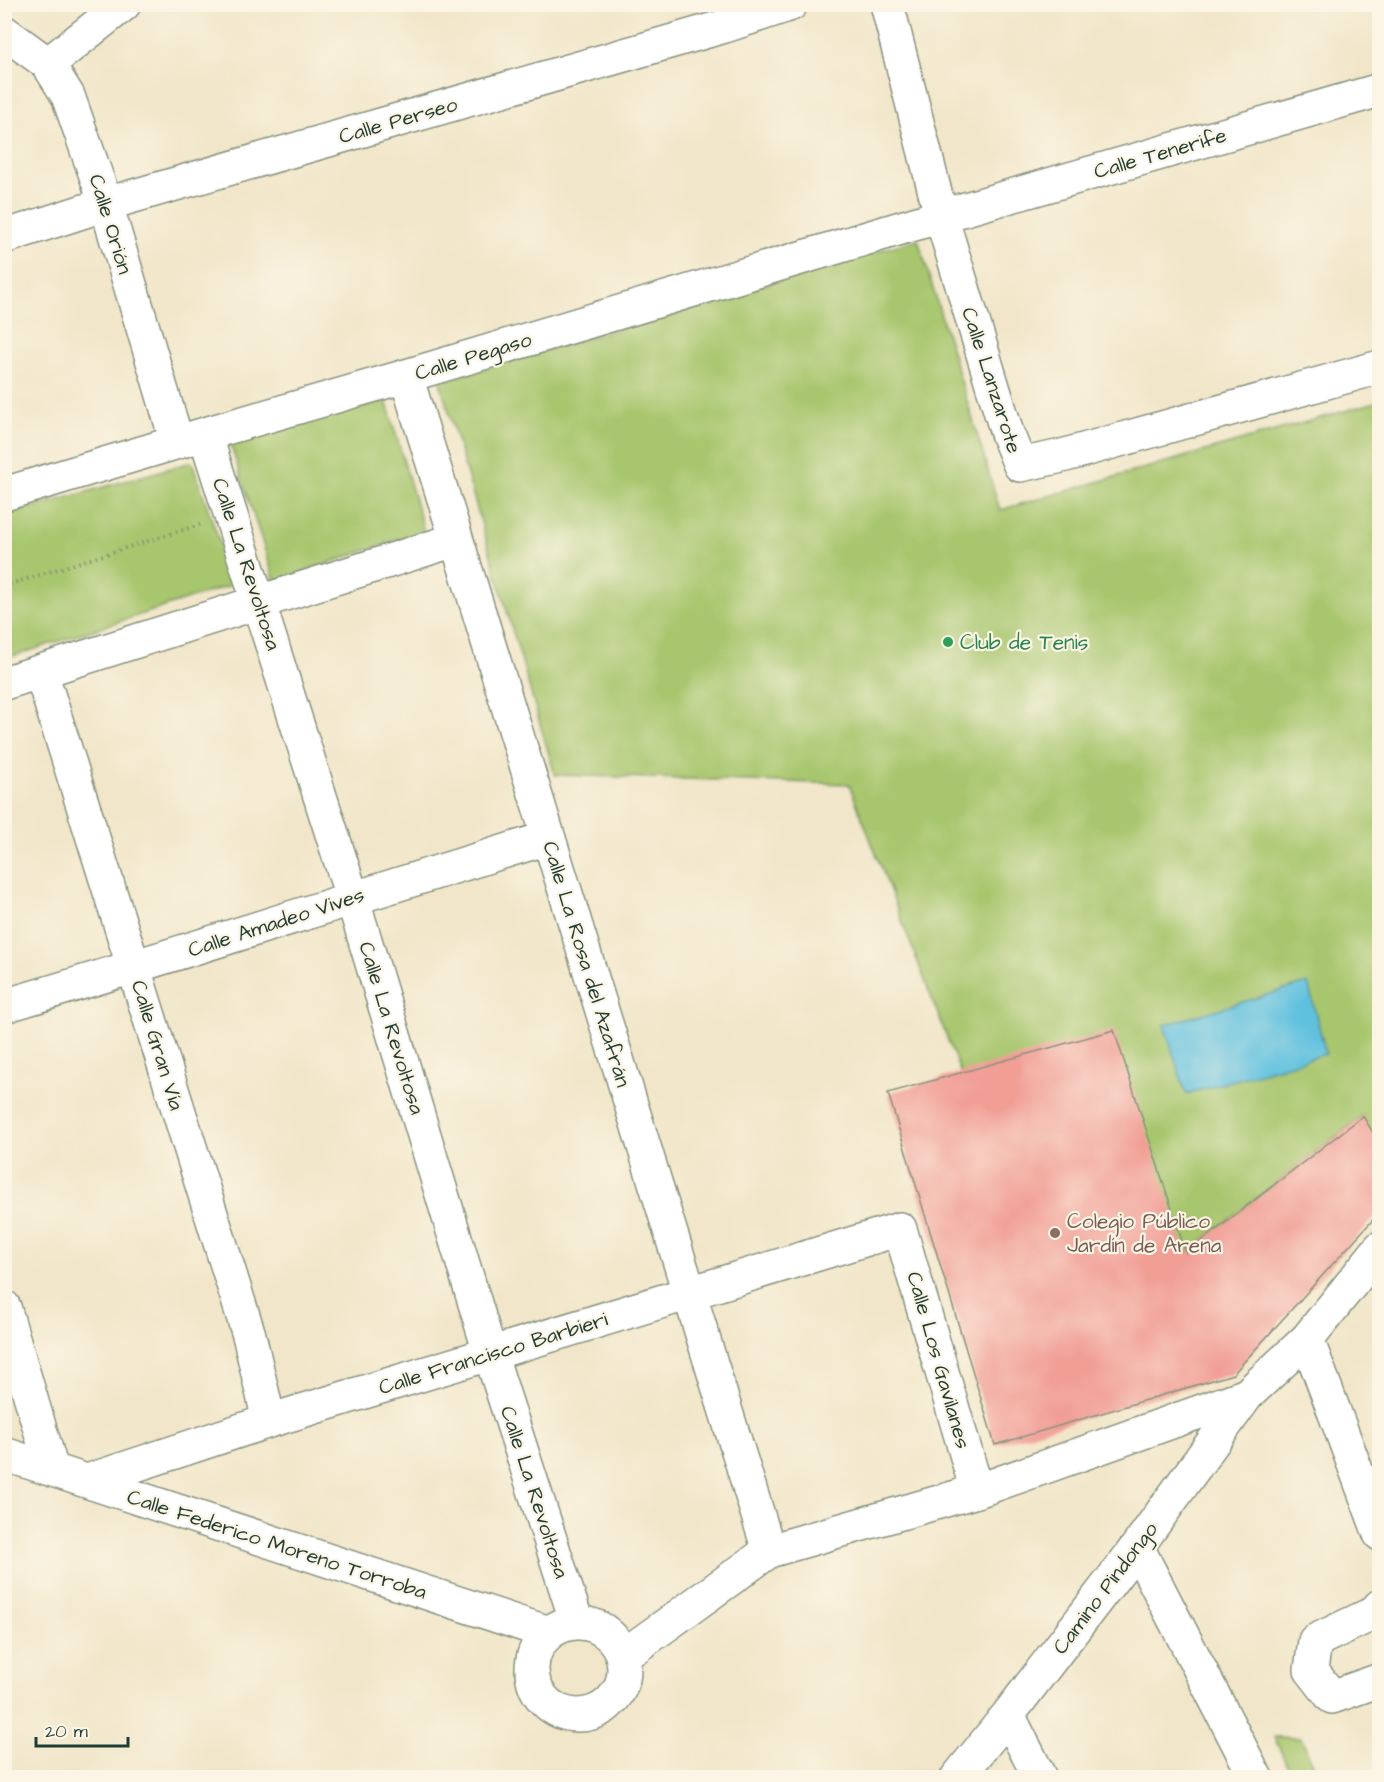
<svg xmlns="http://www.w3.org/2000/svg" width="1384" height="1782" font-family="'Architects Daughter',sans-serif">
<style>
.green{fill:#a7c66d;stroke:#638250;stroke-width:1.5}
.water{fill:#61c1df;stroke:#407f8a;stroke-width:1.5}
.building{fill:#f19e95}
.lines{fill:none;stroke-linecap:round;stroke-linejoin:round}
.street-casing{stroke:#88927e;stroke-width:36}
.path{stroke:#88927e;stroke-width:4;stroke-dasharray:1.5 4.5;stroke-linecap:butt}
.street{stroke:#fff;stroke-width:33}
.leisure-dot{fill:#2e9e5b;stroke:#fcf5e5;stroke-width:2}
.education-dot{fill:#8d6e63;stroke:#fcf5e5;stroke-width:2}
.labels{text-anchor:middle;stroke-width:4.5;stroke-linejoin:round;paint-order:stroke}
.street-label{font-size:21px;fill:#1f3d34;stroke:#fcf5e5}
.leisure-label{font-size:21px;fill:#27864d;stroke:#fcf5e5;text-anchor:start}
.education-label{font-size:21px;fill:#785e54;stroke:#fcf5e5;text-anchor:start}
</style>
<rect width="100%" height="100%" fill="#fcf5e5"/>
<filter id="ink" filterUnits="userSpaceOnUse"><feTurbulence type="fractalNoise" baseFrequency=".0167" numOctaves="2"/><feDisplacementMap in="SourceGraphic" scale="12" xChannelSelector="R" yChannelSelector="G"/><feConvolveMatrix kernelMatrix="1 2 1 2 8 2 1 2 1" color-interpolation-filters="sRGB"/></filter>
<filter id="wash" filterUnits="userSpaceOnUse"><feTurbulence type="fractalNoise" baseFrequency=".008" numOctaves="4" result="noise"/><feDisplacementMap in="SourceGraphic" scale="24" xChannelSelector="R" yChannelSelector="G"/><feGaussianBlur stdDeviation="1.35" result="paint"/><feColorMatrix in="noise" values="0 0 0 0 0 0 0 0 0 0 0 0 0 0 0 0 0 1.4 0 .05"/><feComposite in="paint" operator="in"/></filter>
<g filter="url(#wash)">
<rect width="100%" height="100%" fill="#f1e6c9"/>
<path class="green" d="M918 239 1000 510 1379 401V1144L1362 1116 1186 1253 961 1074 849 784 555 775 440 382Z
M386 400 424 531 275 581 230 443Z
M192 462 234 584 5 659V515Z
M1274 1737 1301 1738 1319 1777H1293Z"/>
<path class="water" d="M1308 983 1326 1054 1186 1094 1164 1025Z"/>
<g id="blocks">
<path class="building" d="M1114 1030 1186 1253 1363 1116 1380 1144V1212L1233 1374 995 1445 888 1093Z"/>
</g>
</g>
<g filter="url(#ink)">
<use href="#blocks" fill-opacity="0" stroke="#88927e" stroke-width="1.5"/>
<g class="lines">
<g class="street-casing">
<path id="street" d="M887 4 941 216 1007 433 1020 465 1062 456 1380 367
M4 32 48 64 68 96 106 204 177 442
M48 64 124 4
M4 237 106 204 725 26 791 4
M406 376 769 1551
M205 434 352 897 490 1353 577 1623
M4 494 205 434 406 376 941 216 1380 90
M41 672 249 1335 269 1421
M4 683 455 540
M4 1006C186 952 367 893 548 838
M4 1307 52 1470
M1307 1339 1380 1534
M4 1454 549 1633
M87 1481 269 1421 900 1229 977 1491
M1137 1547 1256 1778
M1380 1606 1374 1613 1315 1641 1311 1670 1332 1697 1380 1680
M532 1669a46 46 0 1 1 92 0a46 46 0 1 1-92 0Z
M623 1656 769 1551 977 1491 1247 1395
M1008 1715 1040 1778
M957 1778 1008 1715 1137 1547 1247 1395 1307 1339 1380 1248"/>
</g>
<path class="path" d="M4 586 202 524"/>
<use href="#street" class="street"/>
</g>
</g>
<circle class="leisure-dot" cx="948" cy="642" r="6"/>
<circle class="education-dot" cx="1055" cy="1233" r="6"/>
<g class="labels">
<g class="street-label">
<text transform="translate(398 120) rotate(-16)" y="7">Calle Perseo</text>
<text transform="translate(1160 153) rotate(-16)" y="7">Calle Tenerife</text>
<text transform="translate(111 224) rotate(73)" y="7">Calle Orión</text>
<text transform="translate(473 356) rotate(-17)" y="7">Calle Pegaso</text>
<text transform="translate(992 380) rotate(72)" y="7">Calle Lanzarote</text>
<text transform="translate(247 564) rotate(72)" y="7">Calle La Revoltosa</text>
<text transform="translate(276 922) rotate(-18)" y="7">Calle Amadeo Vives</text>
<text transform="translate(587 964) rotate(73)" y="7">Calle La Rosa del Azafrán</text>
<text transform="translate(392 1028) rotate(73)" y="7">Calle La Revoltosa</text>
<text transform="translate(158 1045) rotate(73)" y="7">Calle Gran Vía</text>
<text transform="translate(493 1353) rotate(-17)" y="7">Calle Francisco Barbieri</text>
<text transform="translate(939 1360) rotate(74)" y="7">Calle Los Gavilanes</text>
<text transform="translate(535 1492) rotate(72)" y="7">Calle La Revoltosa</text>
<text transform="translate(277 1544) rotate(18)" y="7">Calle Federico Moreno Torroba</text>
<text transform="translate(1105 1588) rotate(-53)" y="7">Camino Pindongo</text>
</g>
<g class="leisure-label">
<text x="960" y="649">Club de Tenis</text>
</g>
<g class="education-label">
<text x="1067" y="1228">Colegio Público<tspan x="1067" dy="24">Jardín de Arena</tspan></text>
</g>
</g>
<rect width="1384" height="1782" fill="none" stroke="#fcf5e5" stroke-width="24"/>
<path d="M36 1737v9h92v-9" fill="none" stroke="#1f3d34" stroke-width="3"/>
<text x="45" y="1737" font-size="18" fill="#1f3d34" stroke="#fcf5e5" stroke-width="4.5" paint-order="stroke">20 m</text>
</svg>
